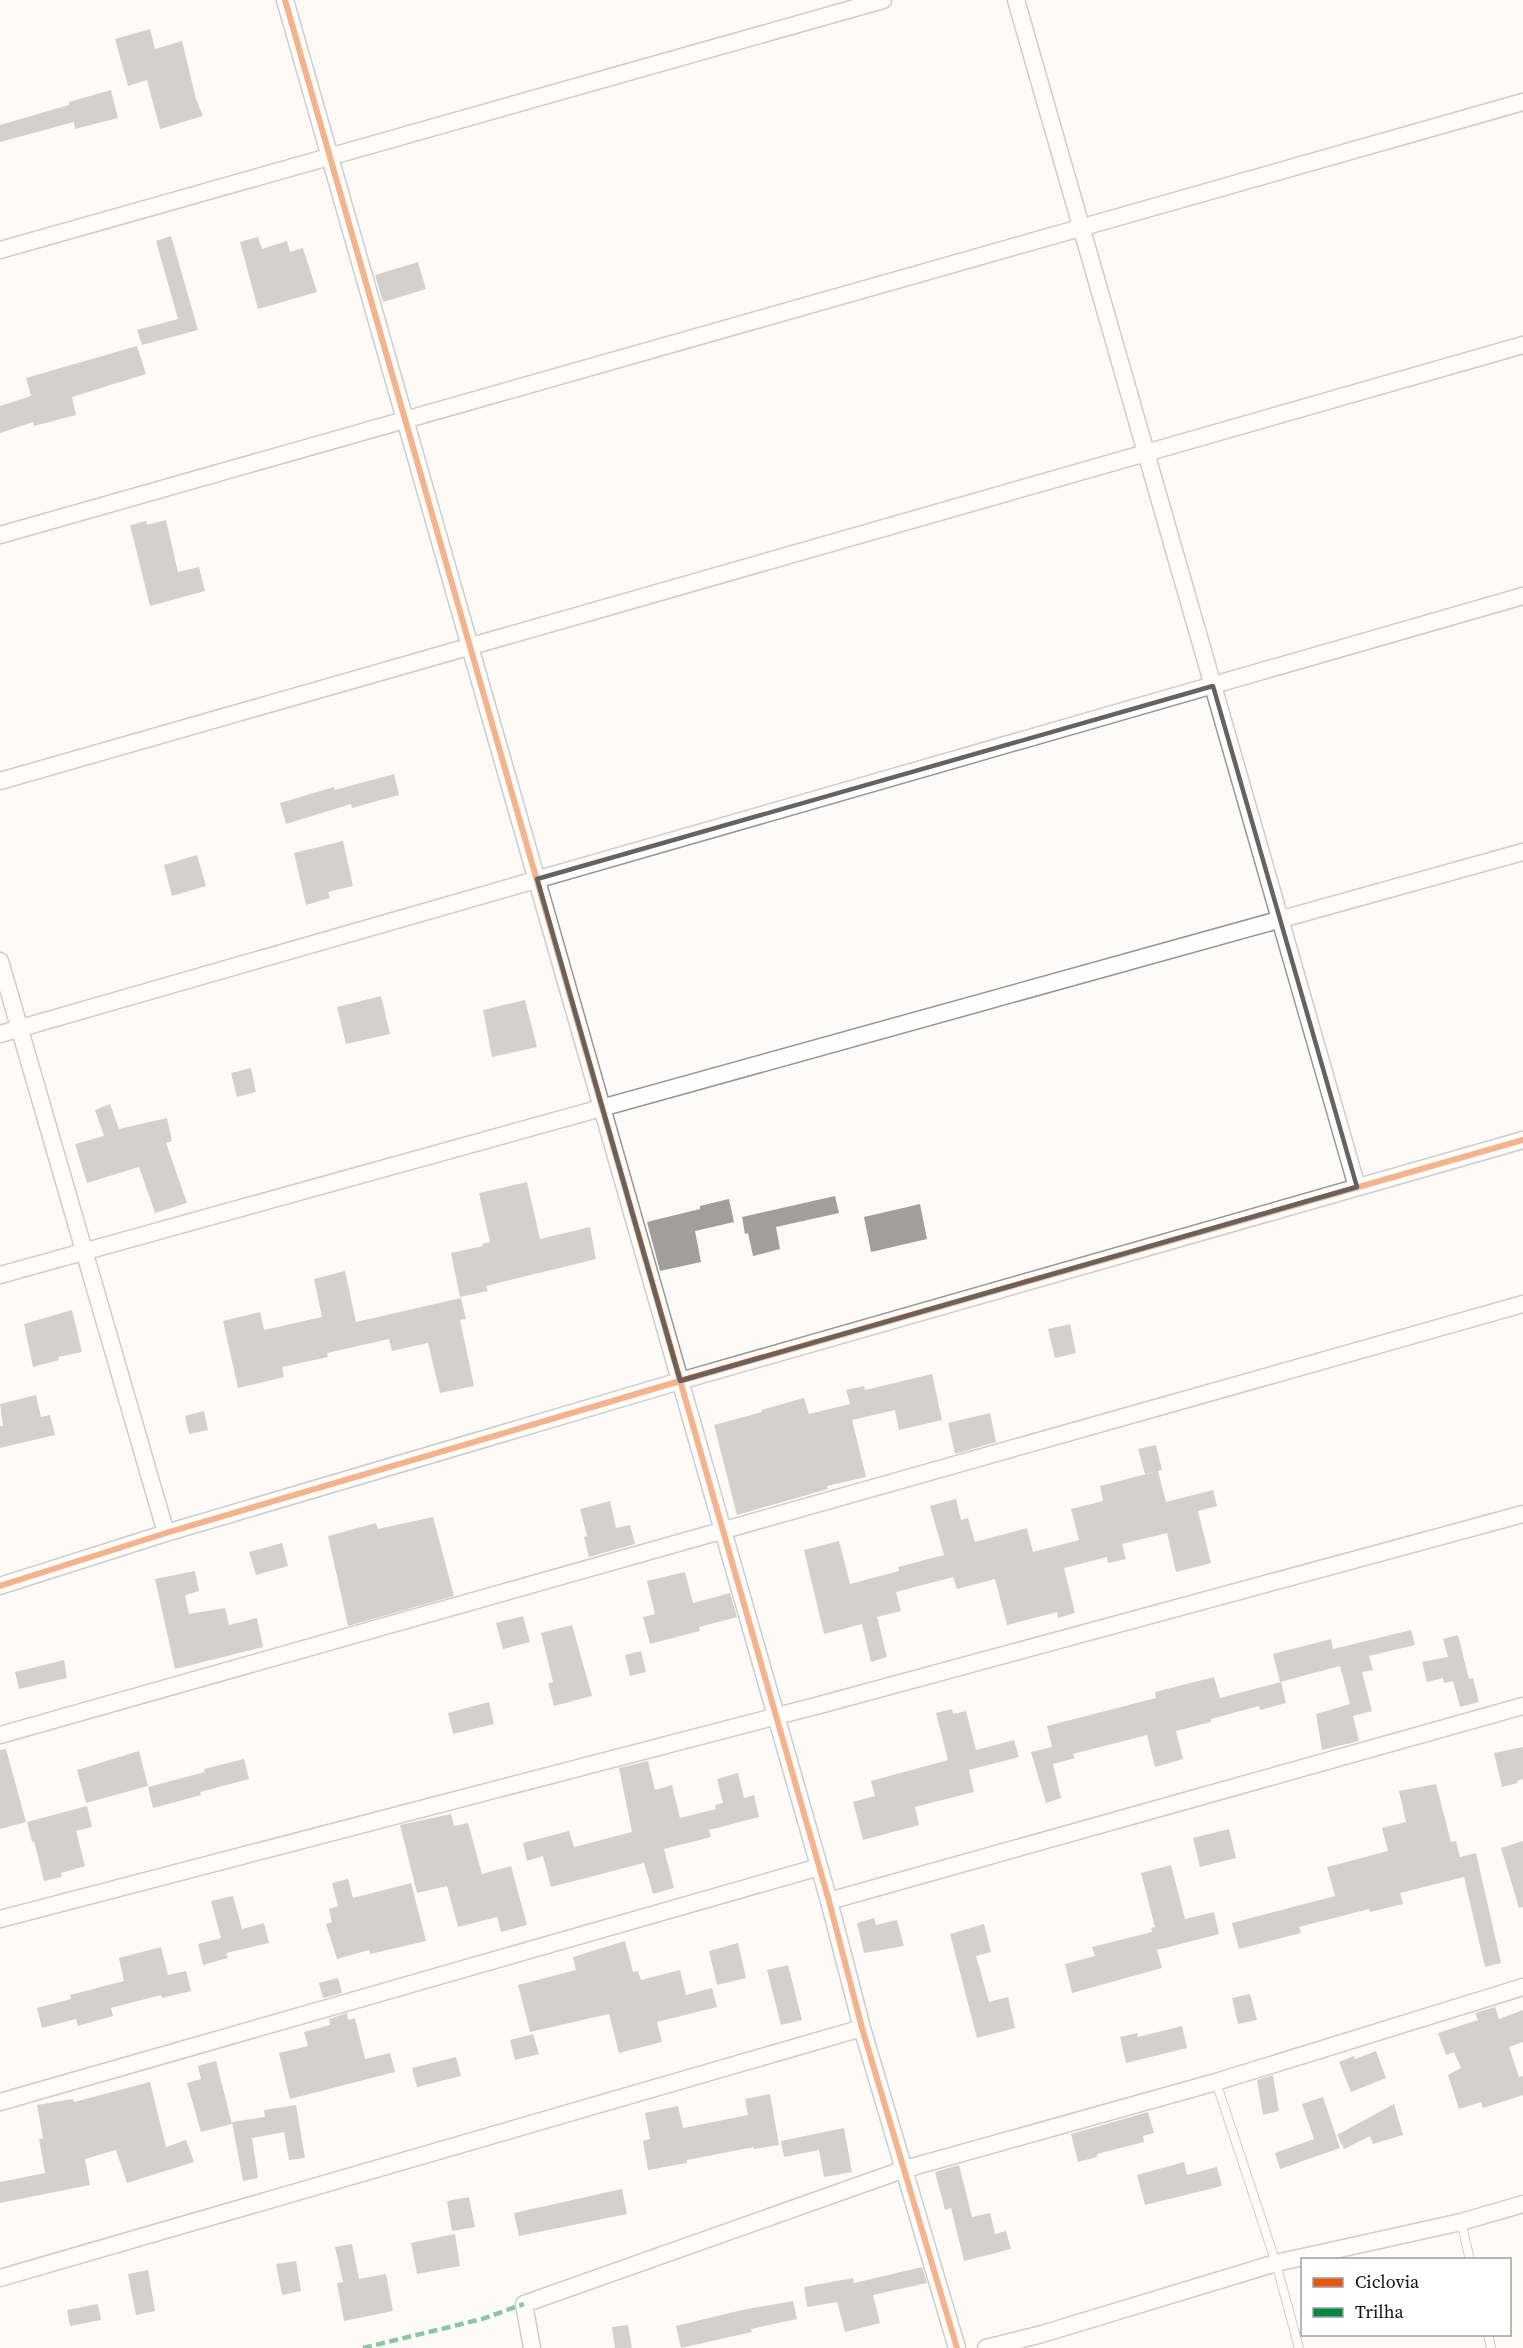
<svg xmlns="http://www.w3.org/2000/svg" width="1523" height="2348" font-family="'Source Serif 4',serif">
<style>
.building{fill:#a19e9c}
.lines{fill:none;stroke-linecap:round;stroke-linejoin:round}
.lane-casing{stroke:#979695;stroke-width:10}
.street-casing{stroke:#979695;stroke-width:19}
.lane{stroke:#fffefe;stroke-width:8}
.street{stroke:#fffefe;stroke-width:16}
.quiet{stroke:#00873e;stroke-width:4.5;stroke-dasharray:9 4.5;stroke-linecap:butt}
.cycleway-casing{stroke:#fff;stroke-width:10}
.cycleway{stroke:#e8590c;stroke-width:6}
.marked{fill:none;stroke:#646362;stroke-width:4.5;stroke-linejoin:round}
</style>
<rect width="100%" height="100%" fill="#fdfbf7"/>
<path class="building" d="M150 29 155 49 182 41 196 99 203 116 160 129 147 80 128 86 115 39Z
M111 90 118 118 75 129 74 122 0 142V125L69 105V102Z
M171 236 198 330 142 345 137 330 178 319 156 241Z
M258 237 262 249 287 241 290 252 303 248 317 292 258 309 240 242Z
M418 262 426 289 383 302 375 275Z
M137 346 146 374 72 397 76 415 34 426 33 422 0 433V406L31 396 26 378Z
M166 520 178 572 199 567 205 591 150 606 130 525 146 521 147 525Z
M394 774 399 795 352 808 351 804 286 824 280 803 334 787 335 790Z
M343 841 353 886 328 892 330 898 306 905 294 853Z
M197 855 206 886 172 896 164 865Z
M381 996 390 1034 346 1044 337 1007Z
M525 1000 537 1047 492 1057 483 1010Z
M251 1068 256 1092 237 1097 231 1073Z
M110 1104 119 1129 167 1118 172 1141 166 1143 187 1203 155 1213 139 1167 87 1183 75 1144 104 1136 95 1110Z
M527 1182 540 1239 590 1227 596 1259 486 1286 488 1291 460 1297 451 1253 483 1246 482 1244 490 1242 479 1193Z
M835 1196 839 1213 776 1227 780 1249 753 1256 748 1233 745 1234 742 1217Z
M729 1199 734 1222 695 1231 701 1262 660 1271 647 1222 700 1209V1206Z
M920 1204 927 1239 871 1252 864 1217Z
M345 1271 356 1322 461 1298 466 1319 460 1320 474 1386 440 1393 428 1343 392 1351 389 1339 327 1353 328 1357 282 1367 284 1377 238 1388 223 1321 260 1312 264 1330 322 1317 314 1279Z
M72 1310 82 1352 58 1357 59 1360 33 1367 24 1324Z
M1070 1324 1076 1353 1055 1358 1048 1329Z
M932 1374 942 1420 899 1430 895 1410 852 1420 866 1477 827 1486 828 1489 737 1515 714 1425 762 1412 761 1410 804 1398 809 1414 850 1404 846 1390 864 1386 865 1390Z
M36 1395 41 1417 50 1415 55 1435 0 1448V1426H3L0 1404Z
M204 1411 208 1430 189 1434 185 1416Z
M990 1413 996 1442 955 1454 948 1423Z
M1156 1445 1162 1470 1145 1474 1138 1449Z
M1158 1471 1166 1502 1213 1490 1217 1506 1198 1511 1211 1563 1176 1572 1167 1533 1122 1544 1126 1559 1108 1563 1107 1557 1064 1568 1075 1613 1058 1618 1057 1612 1007 1625 995 1579 957 1589 953 1577 896 1592 901 1611 877 1617 887 1657 871 1662 862 1624 824 1634 804 1550 839 1541 850 1584 899 1571 898 1567 944 1555 930 1506 956 1499 961 1520 968 1518 975 1542 1027 1528 1033 1552 1079 1540 1071 1509 1103 1501 1100 1486Z
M610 1501 616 1528 630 1525 635 1544 589 1557 584 1537 587 1536 580 1509Z
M433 1517 454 1596 348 1626 328 1536 376 1523 378 1529Z
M282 1543 288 1566 256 1575 249 1552Z
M195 1571 199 1591 185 1595 189 1614 225 1608 229 1625 257 1618 263 1647 175 1669 155 1579Z
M685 1572 693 1603 730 1593 737 1617 699 1627 700 1631 650 1644 643 1617 655 1614 647 1581Z
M523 1616 530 1642 503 1649 496 1623Z
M572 1625 592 1696 554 1706 548 1683 553 1682 541 1633Z
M1411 1630 1415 1645 1369 1656 1373 1670 1362 1672 1372 1711 1353 1716 1359 1741 1322 1750 1316 1714 1350 1704 1340 1666 1280 1682 1273 1654 1331 1639 1333 1649Z
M1458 1635 1469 1679 1473 1678 1479 1702 1460 1707 1453 1681 1444 1683 1443 1678 1427 1682 1422 1662 1448 1657 1443 1639Z
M641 1651 646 1672 630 1676 625 1655Z
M64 1660 67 1678 19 1689 15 1672Z
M1214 1677 1220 1698 1281 1682 1286 1703 1260 1710 1259 1706 1211 1719V1722L1176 1731 1183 1759 1155 1767 1147 1735 1073 1754 1075 1758 1053 1764 1061 1798 1046 1803 1031 1752 1052 1747 1047 1726 1156 1698 1155 1692Z
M489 1702 494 1724 453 1734 448 1713Z
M952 1709 953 1714 966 1711 976 1750 1014 1740 1019 1757 969 1770 974 1792 915 1807 919 1825 863 1840 853 1802 875 1796 871 1781 948 1760 936 1713Z
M1523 1747V1779L1517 1781 1518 1783 1502 1787 1494 1753Z
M6 1749 26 1822 0 1829V1750Z
M139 1751 148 1786 86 1803 77 1770Z
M244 1759 249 1779 200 1792 201 1795 153 1808 148 1787 205 1772 204 1769Z
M648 1761 655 1790 672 1785 680 1818 716 1809 715 1805 723 1803 717 1779 738 1773 744 1798 754 1795 759 1817 709 1830 711 1837 664 1849 674 1888 653 1894 644 1863 551 1887 543 1856 527 1861 523 1843 569 1831 574 1847 632 1832 619 1768Z
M1436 1784 1451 1842 1456 1841 1460 1857 1476 1853 1501 1963 1485 1967 1464 1877 1400 1893 1403 1904 1370 1912 1369 1909 1299 1927 1301 1933 1239 1949 1232 1923 1335 1896 1327 1867 1388 1851 1382 1828 1406 1822 1399 1791Z
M87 1806 92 1827 76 1831 85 1866 61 1873 62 1877 44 1881 34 1841 32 1842 27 1822Z
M451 1814 454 1826 468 1823 482 1874 511 1866 527 1925 501 1932 497 1917 458 1927 447 1886 417 1893 400 1825Z
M1229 1829 1236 1858 1200 1867 1193 1838Z
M1523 1841V1907L1519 1908 1501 1848Z
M1171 1865 1185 1919 1214 1912 1219 1934 1157 1950 1162 1968 1072 1993 1065 1964 1095 1956 1092 1947 1152 1932 1151 1928 1155 1927 1141 1873Z
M348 1879 353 1898 411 1883 426 1941 370 1954 369 1950 337 1959 326 1924 332 1922 329 1909 338 1906 332 1883Z
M233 1896 242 1929 264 1923 269 1943 226 1953 228 1958 203 1965 198 1944 221 1938 211 1901Z
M874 1918 876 1925 897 1920 904 1946 864 1953 857 1923Z
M984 1924 991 1952 976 1956 989 2002 1008 1997 1015 2028 977 2038 950 1934Z
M625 1941 633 1972 638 1971 641 1980 680 1970 686 1995 712 1988 717 2007 657 2022 662 2042 619 2053 609 2014 530 2032 518 1985 576 1970 573 1957Z
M738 1943 746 1978 717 1985 709 1951Z
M161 1947 168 1975 186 1971 191 1991 162 1998 161 1995 111 2008 113 2016 78 2026 76 2019 42 2028 37 2008 71 1999 70 1995 124 1981 119 1958Z
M788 1965 802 2020 781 2025 767 1970Z
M338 1978 342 1993 323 1998 319 1983Z
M1250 1994 1257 2020 1238 2024 1232 1998Z
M1495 2007 1499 2019 1523 2010V2042L1509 2047 1519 2077 1523 2076V2095L1483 2108 1481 2102 1459 2109 1448 2075 1461 2068 1454 2052 1446 2055 1438 2033 1478 2020 1475 2013Z
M347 2013 348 2020 355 2018 365 2059 390 2053 395 2072 290 2099 279 2053 308 2046 304 2032 330 2025 329 2019Z
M1182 2026 1187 2048 1126 2063 1120 2037 1137 2033 1138 2037Z
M533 2034 539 2054 515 2060 510 2040Z
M1376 2051 1386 2078 1351 2092 1339 2062 1354 2056 1355 2059Z
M456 2057 461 2076 417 2087 412 2068Z
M216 2061 232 2124 201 2132 187 2083 201 2079 198 2066Z
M1273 2075 1279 2111 1263 2115 1257 2080Z
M150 2082 166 2147 186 2140 194 2162 127 2183 116 2150 85 2159 90 2185 0 2203V2182L45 2173 39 2139 43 2138 37 2105 73 2099 74 2102Z
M770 2094 779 2145 754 2149V2147L687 2160V2163L648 2170 643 2141 650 2139 645 2113 678 2106 683 2128 748 2115 745 2099Z
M1323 2097 1340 2148 1280 2169 1275 2153 1314 2139 1302 2104Z
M1394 2104 1403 2135 1373 2144 1370 2136 1344 2149 1337 2135Z
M296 2105 305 2158 289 2160 284 2132 252 2138 258 2178 243 2181 232 2122 265 2117 264 2110Z
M1148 2112 1154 2133 1143 2136 1144 2142 1097 2154V2157L1078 2162 1071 2134Z
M844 2128 852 2172 824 2177 819 2150 784 2157 781 2141Z
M1184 2162 1187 2175 1217 2167 1222 2186 1145 2205 1137 2175Z
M959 2165 972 2217 990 2213 995 2234 1006 2231 1011 2249 964 2261 951 2208 945 2210 935 2172Z
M622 2189 627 2214 519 2236 514 2213Z
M469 2197 475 2227 452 2231 447 2201Z
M455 2234 460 2266 417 2274 411 2243Z
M352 2244 359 2279 386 2274 393 2311 344 2321 337 2283 343 2282 335 2247Z
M296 2261 301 2291 282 2295 276 2264Z
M922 2267 927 2283 873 2295 880 2323 845 2332 837 2302 807 2307 804 2287 853 2278 854 2283Z
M148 2270 155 2311 136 2315 128 2274Z
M793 2301 797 2319 751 2329 752 2332 681 2348 676 2326 742 2310Z
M98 2304 101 2320 70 2326 67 2310Z
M628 2325 632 2348H615L612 2327Z"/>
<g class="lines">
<g class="lane-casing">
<path id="lane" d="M1216 2082 1276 2263 1299 2348
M1461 2222 1470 2260
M1488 2334 1491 2348"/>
</g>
<g class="street-casing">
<path id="street" d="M285 0 829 1901 862 2028 957 2348
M1016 0 1357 1187
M0 250 883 0
M0 535 1523 102
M0 781 1523 345
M0 961 166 1533
M0 1034 1523 596
M0 1275 1523 852
M0 1586 166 1533 680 1381 1523 1140
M0 1735 1523 1304
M829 1901 1523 1706
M0 1919 827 1703 1523 1514
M0 2102 819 1867
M0 2278 862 2028
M532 2348 524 2304 905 2169 1216 2082 1523 1987
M986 2348 1042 2334 1276 2263 1461 2222 1523 2204"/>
</g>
<use href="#lane" class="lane"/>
<use href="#street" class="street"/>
<path class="quiet" d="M363 2348 482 2319 524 2304"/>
<g class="cycleway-casing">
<path id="cycleway" d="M285 0 829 1901 862 2028 957 2348
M0 1586 166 1533 680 1381 1523 1140"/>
</g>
<use href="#cycleway" class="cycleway"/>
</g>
<path d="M0 0H1523V2348H0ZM1213 686 1357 1187 680 1381 537 879Z" fill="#fdfbf7" fill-opacity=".55" fill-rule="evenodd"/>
<path class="marked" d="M1213 686 1357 1187 680 1381 537 879Z"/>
<rect x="1301" y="2258" width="210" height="78" fill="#ffffff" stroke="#a0a0a0" stroke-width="1.5"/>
<rect x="1313" y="2278" width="30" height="9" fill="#e8590c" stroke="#a0a0a0" stroke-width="1.5"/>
<text x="1355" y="2288" font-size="18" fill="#111111">Ciclovia</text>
<rect x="1313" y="2308" width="30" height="9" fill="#00873e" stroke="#a0a0a0" stroke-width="1.5"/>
<text x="1355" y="2318" font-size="18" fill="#111111">Trilha</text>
</svg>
